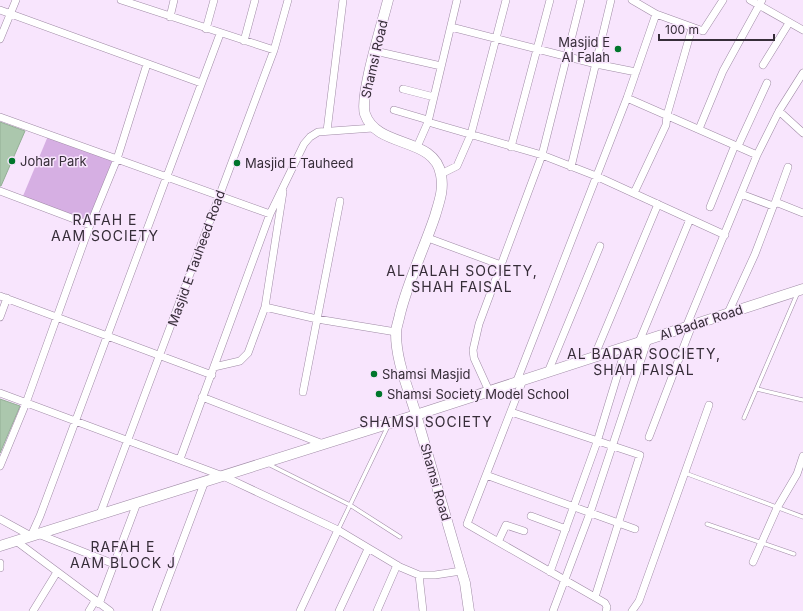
<svg xmlns="http://www.w3.org/2000/svg" width="803" height="611" font-family="Inter,sans-serif">
<style>
.green{fill:#d6afe3}
.building{fill:#abc7ad;stroke:#94af96}
.lines{fill:none;stroke-linecap:round;stroke-linejoin:round}
.lane-casing{stroke:#9f8aa5;stroke-width:4.5}
.street-casing{stroke:#9f8aa5;stroke-width:8}
.secondary-casing{stroke:#9f8aa5;stroke-width:11}
.lane{stroke:#fff;stroke-width:3.5}
.street{stroke:#fff;stroke-width:7}
.secondary{stroke:#fff;stroke-width:10}
.poi-dot{fill:#00762c;stroke:#f8e5fd;stroke-width:1.5}
.labels{text-anchor:middle;stroke-width:3;stroke-linejoin:round;paint-order:stroke}
.poi-label{font-size:13px;fill:#362d38;stroke:#f8e5fd;text-anchor:start}
.street-label{font-size:13px;fill:#362d38;stroke:#f8e5fd}
.neighbourhood-label{font-size:14px;letter-spacing:1px;fill:#362d38;stroke:#f8e5fd}
</style>
<rect width="100%" height="100%" fill="#f8e5fd"/>
<path class="green" d="M48 136 113 159 88 223 23 196Z"/>
<path class="building" d="M0 122 25 131 1 186H0Z
M0 399 20 406 0 453Z"/>
<g class="lines">
<g class="lane-casing">
<path id="lane" d="M757 389 803 400
M744 418 798 292
M268 464 350 505 400 537
M685 473 803 517
M707 524 794 554
M338 530 388 426"/>
</g>
<g class="street-casing">
<path id="street" d="M121 0 274 50
M632 0 656 14 703 31 723 0
M750 0 803 30
M0 10 201 83
M170 17 174 0
M451 27 596 64 636 72
M206 29 214 0
M0 39 16 0
M244 41 255 0
M375 51 441 66
M763 65 789 23
M403 89 434 97
M627 98 757 155
M394 110 428 120
M779 111 803 133
M0 117 270 214
M428 122 542 155 596 176 725 235
M699 129 723 71 762 0
M327 131 343 0
M738 146 767 83
M417 147 428 122 457 0
M511 147 550 0
M571 167 611 0
M441 174 457 166 471 134 506 0
M0 191 90 225
M634 193 666 125 667 115 692 28
M741 194 773 206
M775 203 788 167
M710 207 735 145
M428 238 501 265
M0 296 212 375
M265 307 317 319 396 332
M728 313 755 254 774 204 778 203 803 213
M0 317 7 298
M686 327 757 155 779 111 803 73
M639 342 690 219
M594 357 658 204
M214 367 240 361 248 353 265 307 283 192
M548 372 600 246
M523 380 467 524 605 603 607 607 606 611
M516 383 627 98 656 14
M489 391 474 358 473 350 479 324 542 155 581 0
M303 392 340 201
M0 393 223 476 338 530 400 567 419 575H435L461 571
M202 397 323 444
M511 412 640 455 595 597
M649 437 692 325
M180 459 270 214 304 144 310 137 318 132 373 128
M0 466 26 403 90 225 117 159 147 64
M486 475 635 529
M100 514 274 50 288 0
M531 516 566 529
M0 519 31 536 40 516 220 34
M38 534 114 564
M16 541 110 611
M498 542 506 525 524 531
M753 562 777 508 797 474 803 456
M0 563V568
M550 572 597 442 626 347
M419 575 423 611
M99 604 137 503
M33 611 57 572
M89 611 95 601
M156 611 205 481
M300 611 338 530
M339 611 368 549
M377 611 397 565
M553 611 590 513 648 339
M632 611 639 601 709 405"/>
</g>
<g class="secondary-casing">
<path id="secondary" d="M388 0C383 21 359 97 365 114 377 149 435 136 441 175 444 190 439 202 435 216 424 249 408 281 400 314 399 320 396 327 396 333 396 363 409 389 417 418 433 473 449 528 465 583L469 611
M0 546 416 415 803 289"/>
</g>
<use href="#lane" class="lane"/>
<use href="#street" class="street"/>
<use href="#secondary" class="secondary"/>
</g>
<g class="poi-dot">
<circle cx="618" cy="49" r="4"/>
<circle cx="12" cy="161" r="4"/>
<circle cx="237" cy="163" r="4"/>
<circle cx="374" cy="374" r="4"/>
<circle cx="379" cy="394" r="4"/>
</g>
<g class="labels">
<g class="poi-label">
<text x="610" y="47" text-anchor="end">Masjid E<tspan x="610" dy="15">Al Falah</tspan></text>
<text x="20" y="166">Johar Park</text>
<text x="245" y="168">Masjid E Tauheed</text>
<text x="382" y="379">Shamsi Masjid</text>
<text x="387" y="399">Shamsi Society Model School</text>
</g>
<g class="street-label">
<text transform="translate(374 59) rotate(-77)" y="5">Shamsi Road</text>
<text transform="translate(196 258) rotate(-70)" y="5">Masjid E Tauheed Road</text>
<text transform="translate(701 322) rotate(-18)" y="5">Al Badar Road</text>
<text transform="translate(436 482) rotate(74)" y="5">Shamsi Road</text>
</g>
<g class="neighbourhood-label">
<text x="105" y="225">RAFAH E<tspan x="105" dy="16">AAM SOCIETY</tspan></text>
<text x="462" y="276">AL FALAH SOCIETY,<tspan x="462" dy="16">SHAH FAISAL</tspan></text>
<text x="644" y="359">AL BADAR SOCIETY,<tspan x="644" dy="16">SHAH FAISAL</tspan></text>
<text x="426" y="427">SHAMSI SOCIETY</text>
<text x="123" y="552">RAFAH E<tspan x="123" dy="16">AAM BLOCK J</tspan></text>
</g>
</g>
<path d="M659 34v6h115v-6" fill="none" stroke="#362d38" stroke-width="2"/>
<text x="665" y="34" font-size="12" fill="#362d38" stroke="#f8e5fd" stroke-width="3" paint-order="stroke">100 m</text>
</svg>
